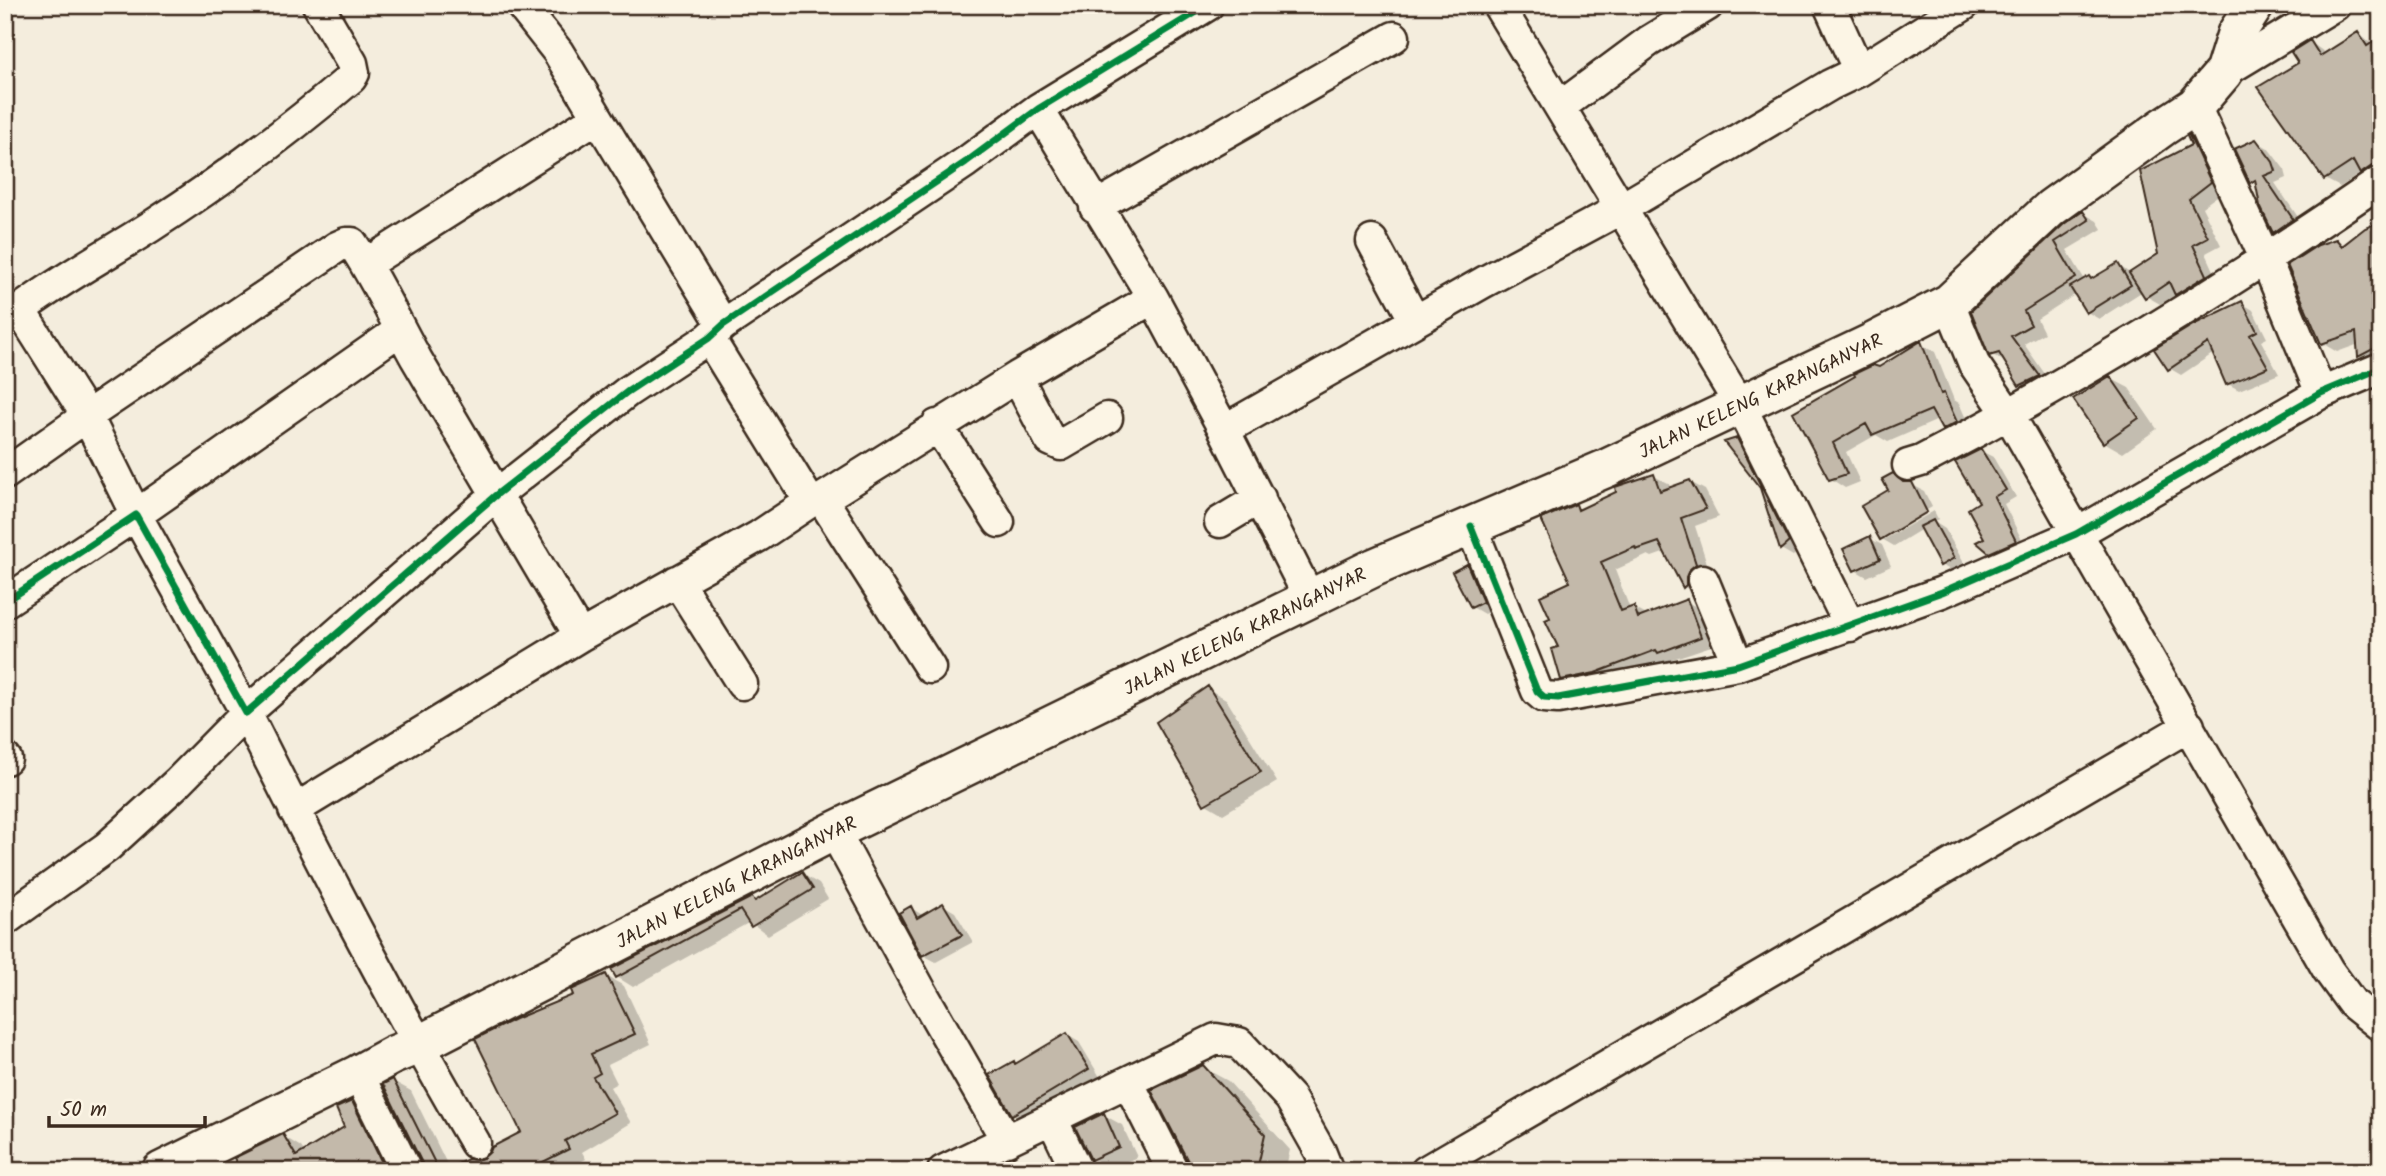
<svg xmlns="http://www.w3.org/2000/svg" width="2386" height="1176" font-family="Kalam,sans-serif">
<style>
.shadow{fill:#0003}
.building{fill:#c3b9aa;stroke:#3b2a1e;stroke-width:2}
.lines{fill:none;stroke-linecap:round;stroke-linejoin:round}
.minor-casing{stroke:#3b2a1e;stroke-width:35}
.major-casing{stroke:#3b2a1e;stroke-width:42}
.minor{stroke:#fcf5e5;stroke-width:30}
.major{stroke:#fcf5e5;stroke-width:37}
.cycleway-casing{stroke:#fcf5e5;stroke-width:11}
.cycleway{stroke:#00873e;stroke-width:7}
.labels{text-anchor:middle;stroke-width:5;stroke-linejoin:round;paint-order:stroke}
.street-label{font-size:19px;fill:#3b2a1e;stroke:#fcf5e5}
</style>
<rect width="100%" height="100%" fill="#f4eddd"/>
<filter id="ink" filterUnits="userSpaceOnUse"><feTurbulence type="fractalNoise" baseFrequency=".0143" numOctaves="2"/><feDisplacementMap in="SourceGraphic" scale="14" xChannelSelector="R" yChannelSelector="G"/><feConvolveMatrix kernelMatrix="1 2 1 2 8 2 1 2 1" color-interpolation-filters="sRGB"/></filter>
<g filter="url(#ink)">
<path class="shadow" d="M2283 5H2326L2301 20 2288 12Z
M2358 34 2373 44 2381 39V178L2376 181 2361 173 2340 187 2325 179 2301 64 2310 42 2327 54Z
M2189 137 2203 145 2224 191 2202 207 2221 245 2206 253 2220 284 2191 302 2177 294 2160 304 2146 296 2143 291 2099 319 2087 312 2076 294 2037 319 2044 333 2024 344 2052 384 2035 393 2021 385 2005 362 1991 354 1973 311 2083 213 2097 221 2102 229 2067 250 2085 280 2089 278 2093 280 2118 265 2131 274 2160 255 2193 146Z
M2256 141 2268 148 2285 170 2287 178 2275 183 2304 226 2286 238 2274 231 2258 186 2251 182Z
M2381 223V361L2374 364 2360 356 2359 344 2337 352 2322 343 2336 241 2345 246Z
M2242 303 2253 310 2267 338 2261 341 2279 374 2239 390 2228 384 2214 353 2181 375 2169 368Z
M1921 344 1935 352 1954 400 1959 403 1971 430 1957 437 1943 429 1938 420 1888 442 1876 435 1846 452 1860 482 1845 488 1831 479 1796 412 1880 369Z
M2110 378 2129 388 2157 429 2123 453 2104 442Z
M1737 440 1749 447 1800 550 1793 556 1781 549 1761 488Z
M1981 451 1993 457 2016 497 2004 504 2026 548 2002 558 1990 551 1987 538 1982 503Z
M1893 475 1924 491 1932 507 1885 535V539L1934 511 1938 519 1934 522 1945 529 1965 565 1954 572 1941 565 1922 529 1894 546 1882 539Z
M1654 476 1669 484 1670 489 1690 482 1705 490 1719 517 1695 526 1710 573 1699 595 1685 587 1666 552 1652 557 1648 555 1615 570 1630 609 1634 608 1648 616 1686 601 1701 610 1714 645 1610 680 1577 687 1563 678 1560 648 1552 619 1572 583 1576 506 1582 510Z
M1869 538 1882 545 1891 566 1867 577 1855 570Z
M1467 566 1479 573 1494 609 1484 614 1472 607Z
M1208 689 1226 699 1277 782 1223 814 1206 804 1159 723Z
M802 874 819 884 828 899 768 935 750 922 633 987 617 977 752 899 758 902Z
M943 905 955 912 973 942 936 962 923 955 911 908 924 916Z
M606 976 624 986 651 1044 608 1065 617 1083 610 1087 631 1123 582 1152 586 1159 562 1171H425L393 1081 411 1091 450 1170 484 1160 524 1133 576 996Z
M1067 1035 1079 1042 1100 1077 1026 1121 1014 1114 992 1075 1014 1063 1017 1065Z
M1202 1067 1228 1081 1290 1150 1285 1171H1192Z
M352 1103 369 1113 398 1171H234L283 1136 301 1147 305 1153 346 1127Z
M1104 1115 1122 1125 1137 1157 1111 1169 1092 1158Z"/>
<path class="building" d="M2358 32 2367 46 2381 37V164L2372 166 2360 174 2353 161 2324 180 2258 87 2298 63 2291 52 2310 40 2320 56Z
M2189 135 2211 182 2189 199 2208 237 2193 245 2207 275 2175 295 2169 282 2145 298 2129 273 2158 254 2140 171 2191 145 2187 136Z
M2256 139 2273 162 2276 171 2264 176 2293 219 2273 233 2260 206 2255 180 2250 183 2234 149Z
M2083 211 2089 220 2055 242 2076 278 2024 311 2031 325 2011 336 2040 376 2019 386 1999 353 1989 356 1971 311 2064 224Z
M2381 221V345L2358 357 2356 332 2321 344 2287 265 2318 245 2336 239 2342 246 2365 228Z
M2118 263 2131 285 2086 313 2070 287 2089 276 2091 279Z
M2242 301 2257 331 2250 335 2268 367 2226 385 2208 343 2168 370 2154 349 2193 325Z
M1921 341 1941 394 1944 393 1957 422 1942 430 1931 410 1872 435 1866 424 1833 443 1847 474 1829 480 1793 412 1855 376 1854 374 1873 365 1879 367Z
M2110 376 2139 418 2103 443 2073 399Z
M1737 438 1789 542 1780 550 1760 488 1724 442Z
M1981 449 2006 490 1994 497 2016 541 1989 553 1976 542 1984 538 1968 509 1979 502 1955 462Z
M1893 473 1903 482H1912L1927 512 1880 540 1861 506 1888 490 1882 479Z
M1654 474 1660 491 1690 480 1706 509 1681 518 1696 564 1689 570 1686 577V585L1683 588 1659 542 1636 550 1635 547 1601 562 1621 611 1634 606 1638 618 1687 599 1701 637 1658 653 1656 650 1595 673 1561 680 1552 649 1558 647 1545 620 1550 618 1540 596 1570 582 1541 519 1576 504 1578 510 1616 492 1615 487Z
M1933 520 1954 558 1940 566 1919 527Z
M1870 536 1880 559 1854 571 1843 549Z
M1467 564 1483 602 1471 608 1452 572Z
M1208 686 1261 772 1204 805 1156 722Z
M802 872 813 889 751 927 740 910 616 978 611 969 752 897 755 901Z
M943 903 962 935 922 956 899 913 911 906 917 918Z
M606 974 635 1034 591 1054 600 1073 593 1077 615 1113 565 1141 569 1149 525 1171H443L468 1159 476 1160 483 1158 490 1152 492 1147 521 1132 475 1039 515 1019 573 995 571 990Z
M1067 1033 1089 1069 1012 1115 989 1075 1014 1061 1015 1064Z
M1203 1065 1265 1134 1258 1166 1249 1171H1190L1189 1163 1151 1090Z
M393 1079 439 1171H423L422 1163 383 1084Z
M352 1101 386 1171H241L234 1158 283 1134 296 1156 344 1127 336 1108Z
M1104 1113 1119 1147 1091 1160 1075 1127Z"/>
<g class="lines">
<g class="minor-casing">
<path id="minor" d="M521 5 558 52 723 325
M1498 5 1740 405 1850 626
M1829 5 1859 71
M2224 72 2335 5
M2195 106 2266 260 2321 393
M1560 107 1649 41 1708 5
M1038 109 1153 298 1224 430
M1095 207 1394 37
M1372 241 1415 321
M366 264 596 118
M1949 303 1974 364 2009 415 2328 970 2352 1003 2381 1026
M20 310C61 279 106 255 150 227 220 182 288 132 351 78L354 73 352 63 318 5
M5 320 20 310 87 416 136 515 400 330
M709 338 810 502
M1017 377 1050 440 1061 445 1107 418
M937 425 999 522
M1908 465 1921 461C2080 378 2233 283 2381 181
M5 474 87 416 337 247 346 243H352C377 280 395 321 417 360 471 452 525 544 580 636
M822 499 930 668
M1220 522 1260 498
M1471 526 1537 691 1544 697 1558 698 1738 665 1942 592 2076 534 2321 393 2381 368
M1703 580 1738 665
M677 581 742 684
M1310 599 1224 430 1484 282 1622 208 1830 85 1859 71 1964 5
M5 602 136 515 246 713 496 495 627 392 709 338 723 325 966 162 1038 109 1208 5
M5 758 6 759
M294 810 580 636 759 536 810 502 822 499 1017 377 1153 298
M834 831 921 991 1007 1141
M5 920 107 847 178 782 246 713C319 859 393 1003 475 1143
M358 1074 406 1171
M1128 1082 1173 1171
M1052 1119 1077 1171
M943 1171 1216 1039 1239 1043 1290 1098 1320 1151 1328 1171
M1426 1171 2189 726"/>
</g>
<g class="major-casing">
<g id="major">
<path id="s1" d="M161 1171 358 1074 393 1055 418 1045 834 831 1375 567 1607 468 1875 341 1949 303 2051 208 2163 127 2195 106 2224 72 2236 34 2255 5"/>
</g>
</g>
<use href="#minor" class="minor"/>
<use href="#major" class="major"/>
<g class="cycleway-casing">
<path id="cycleway" d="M1471 526 1537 691 1544 697 1558 698 1738 665 1942 592 2076 534 2321 393 2381 368
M5 602 136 515 246 713 496 495 627 392 709 338 723 325 966 162 1038 109 1208 5"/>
</g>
<use href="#cycleway" class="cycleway"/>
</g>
</g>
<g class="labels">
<g class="street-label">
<text dy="7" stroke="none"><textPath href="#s1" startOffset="1778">JALAN KELENG KARANGANYAR</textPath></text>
<text dy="7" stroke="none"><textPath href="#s1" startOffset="1211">JALAN KELENG KARANGANYAR</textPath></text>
<text dy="7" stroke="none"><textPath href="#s1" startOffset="644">JALAN KELENG KARANGANYAR</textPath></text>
</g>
</g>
<rect width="2386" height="1176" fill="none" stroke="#fcf5e5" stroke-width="28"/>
<rect x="14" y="14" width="2358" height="1148" fill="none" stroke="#3b2a1e" stroke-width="2.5" filter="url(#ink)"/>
<path d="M49 1116v10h156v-10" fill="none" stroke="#3b2a1e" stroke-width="3.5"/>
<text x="60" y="1116" font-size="21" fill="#3b2a1e" stroke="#fcf5e5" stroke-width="5" paint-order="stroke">50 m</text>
</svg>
